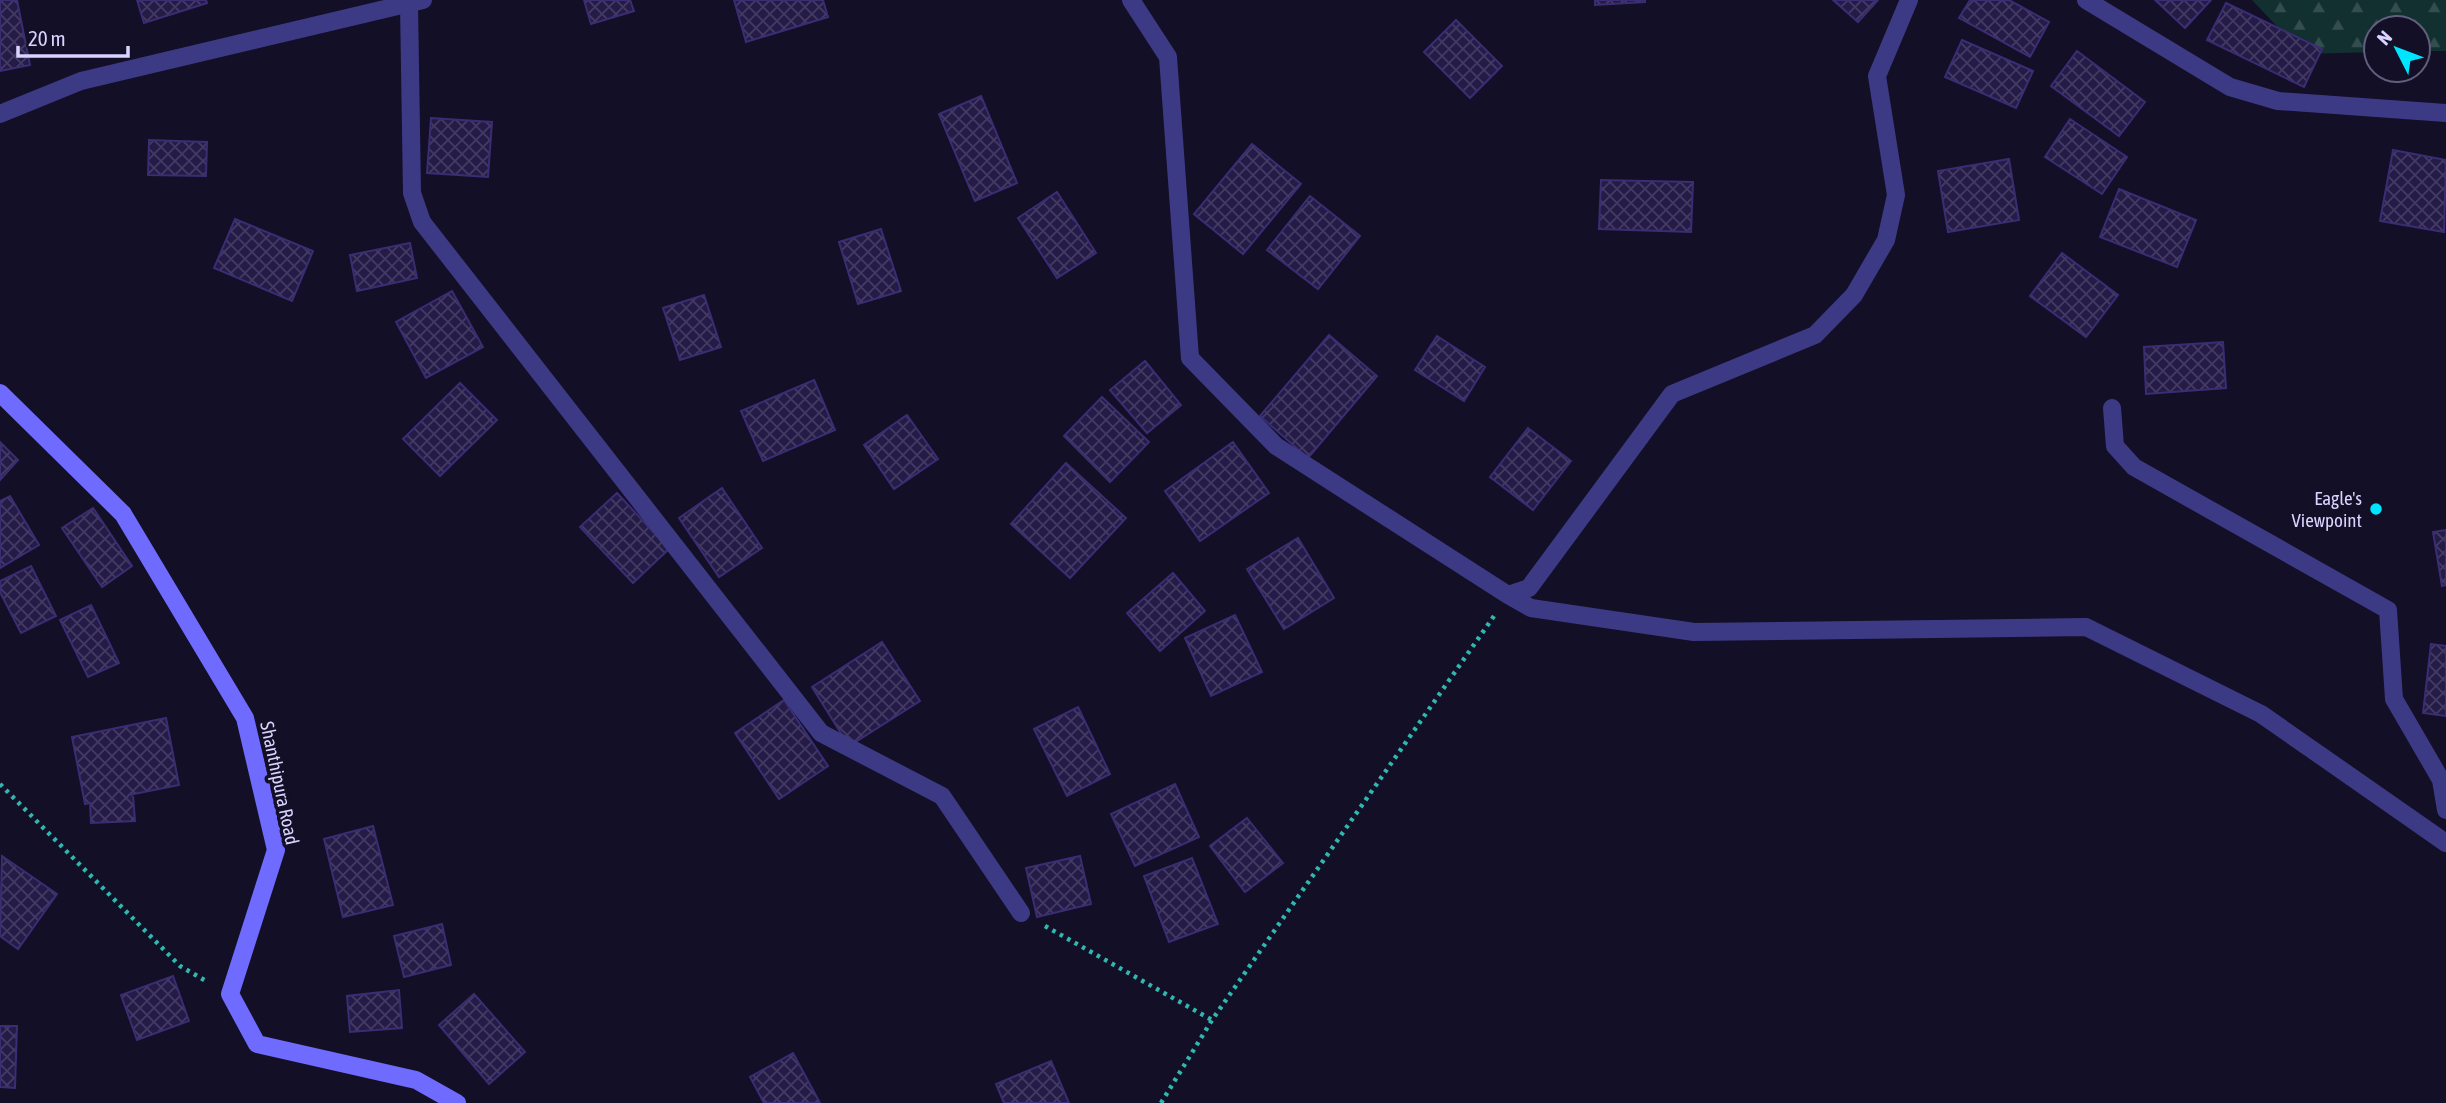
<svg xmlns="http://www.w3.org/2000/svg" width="2446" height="1103" font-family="'Asap Condensed',sans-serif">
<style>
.forest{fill:url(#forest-firs)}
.building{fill:url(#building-cross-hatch);stroke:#3b2d73;stroke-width:2}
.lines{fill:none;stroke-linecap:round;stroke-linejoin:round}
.path{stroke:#2fb8b0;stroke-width:4.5;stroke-dasharray:3.5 5;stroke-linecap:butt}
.lane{stroke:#3d3a85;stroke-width:18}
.street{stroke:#3d3a85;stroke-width:18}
.secondary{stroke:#6f6bff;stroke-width:18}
.poi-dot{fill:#00e5ff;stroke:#130f26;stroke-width:2.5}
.labels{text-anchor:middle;stroke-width:7;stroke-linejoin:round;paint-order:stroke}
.poi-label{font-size:19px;fill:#d9d4ff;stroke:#130f26;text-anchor:end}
.street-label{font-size:19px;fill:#d9d4ff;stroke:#130f26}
</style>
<defs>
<pattern id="forest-firs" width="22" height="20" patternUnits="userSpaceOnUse" patternTransform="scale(1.75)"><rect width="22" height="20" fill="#12302f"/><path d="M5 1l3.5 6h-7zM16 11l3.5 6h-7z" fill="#344d4e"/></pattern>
<pattern id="building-cross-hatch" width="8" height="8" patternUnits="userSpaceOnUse" patternTransform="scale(1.75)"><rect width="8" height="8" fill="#241b47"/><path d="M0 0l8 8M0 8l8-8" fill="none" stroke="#433b63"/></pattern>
</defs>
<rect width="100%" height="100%" fill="#130f26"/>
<path class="forest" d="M2252 0H2446V51H2418V28H2376V52L2303 54Z"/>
<path class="building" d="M0 0H17L30 65 0 71Z
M137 0H206L207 3 144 23Z
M584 0H630L634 11 591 24Z
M734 0H823L828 17 746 42Z
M1595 0H1645V2L1595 5Z
M1833 0H1878L1858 22Z
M1970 0H2009L2049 22 2030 57 1959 18Z
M2155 0H2211L2185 28Z
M2226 3 2322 49 2304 87 2207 40Z
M1456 20 1502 66 1470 98 1424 52Z
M1962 40 2033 71 2016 108 1945 77Z
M2077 51 2145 102 2119 136 2051 86Z
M981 96 1017 183 975 201 939 114Z
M431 118 492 122 488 177 427 173Z
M2070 119 2127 157 2102 194 2045 157Z
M149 140 207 142 206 176 148 175Z
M1252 144 1301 184 1243 254 1194 214Z
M2393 150 2446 160 2444 232 2380 221Z
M2009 159 2019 220 1948 232 1938 171Z
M1601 180 1693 182 1691 232 1599 229Z
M2119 189 2196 220 2177 267 2100 237Z
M1057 192 1096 253 1057 278 1018 218Z
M1310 196 1360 236 1318 289 1267 250Z
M235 219 313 251 292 301 214 268Z
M881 229 901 291 858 304 839 242Z
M410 243 417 278 357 291 350 255Z
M2062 253 2118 295 2086 337 2030 296Z
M452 291 483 347 426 378 396 322Z
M704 295 721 347 680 360 663 308Z
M1329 335 1377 376 1308 458 1260 416Z
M1437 336 1485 367 1464 401 1415 370Z
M2223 342 2226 388 2146 394 2144 347Z
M1145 361 1181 405 1147 433 1110 390Z
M814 380 835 430 763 461 741 411Z
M460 383 497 420 440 476 403 439Z
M1102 397 1149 442 1110 482 1064 436Z
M907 415 938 459 894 489 864 445Z
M1528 428 1571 461 1533 510 1490 477Z
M0 442 18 460 0 480Z
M1233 442 1269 493 1200 541 1165 491Z
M1066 463 1126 518 1070 578 1011 524Z
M722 488 762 548 719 577 679 518Z
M617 493 669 549 633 583 580 527Z
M10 496 39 545 0 568V501Z
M93 508 132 566 102 587 62 528Z
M2446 530V585L2442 586 2433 532Z
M1298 538 1334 598 1284 629 1247 569Z
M31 566 56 616 21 633 0 592V581Z
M1173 573 1205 611 1160 651 1127 613Z
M91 605 119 663 88 677 60 620Z
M1235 615 1262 672 1211 696 1185 638Z
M882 642 920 701 849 746 812 687Z
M2431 644 2446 646V716L2423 713Z
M784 700 828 766 779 799 735 733Z
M1078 707 1110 774 1067 796 1034 729Z
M166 718 179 785 129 795H133L135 821 91 823 90 803 85 804 72 737Z
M1175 784 1199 837 1135 866 1111 814Z
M1247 818 1283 863 1245 892 1210 846Z
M373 826 393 905 343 917 324 839Z
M2 856 57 894 18 949 0 936Z
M1080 856 1091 904 1037 917 1026 868Z
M1192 858 1218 924 1169 942 1144 876Z
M442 924 451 965 404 977 394 936Z
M173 976 189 1021 137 1040 121 995Z
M399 990 402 1028 350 1032 347 996Z
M474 994 525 1052 489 1084 439 1025Z
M0 1026H17L15 1088 0 1087Z
M793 1053 820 1103H764L750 1077Z
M1051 1061 1069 1103H1004L996 1084Z"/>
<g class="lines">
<path class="path" d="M0 784 180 966 206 981
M1045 926 1212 1020
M1161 1103 1212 1020 1494 616"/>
<path class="lane" d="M2112 408 2115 446 2134 467 2388 610 2394 699 2441 780 2446 810"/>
<path class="street" d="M1131 0 1168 57 1190 358 1276 446 1508 595 1531 608 1694 632 2086 627 2261 714 2446 843
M2086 0 2230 87 2278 101 2446 113
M409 4 412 193 422 222 821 733 942 796 1021 913
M0 114 81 81 423 0
M1508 595 1529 588 1672 394 1815 335 1854 295 1886 240 1896 195 1877 76 1909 0"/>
<path class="secondary" d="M0 393 123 514 245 718 276 850 230 994 257 1044 416 1080 457 1103"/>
</g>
<circle class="poi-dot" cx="2376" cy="509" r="7"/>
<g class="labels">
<g class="poi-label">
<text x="2362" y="505">Eagle's<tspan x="2362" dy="22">Viewpoint</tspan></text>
</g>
<g class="street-label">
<text transform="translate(280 783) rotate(78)" y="7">Shanthipura Road</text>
</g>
</g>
<g transform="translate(2397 49) rotate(312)"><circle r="33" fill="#130f26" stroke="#625e7d" stroke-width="2"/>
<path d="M0-5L12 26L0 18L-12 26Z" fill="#00e5ff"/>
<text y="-10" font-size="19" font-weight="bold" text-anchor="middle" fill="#d9d4ff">N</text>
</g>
<path d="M18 46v10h110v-10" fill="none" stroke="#d9d4ff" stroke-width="3.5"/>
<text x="28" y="46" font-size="21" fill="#d9d4ff" stroke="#130f26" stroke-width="5" paint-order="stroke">20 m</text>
</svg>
